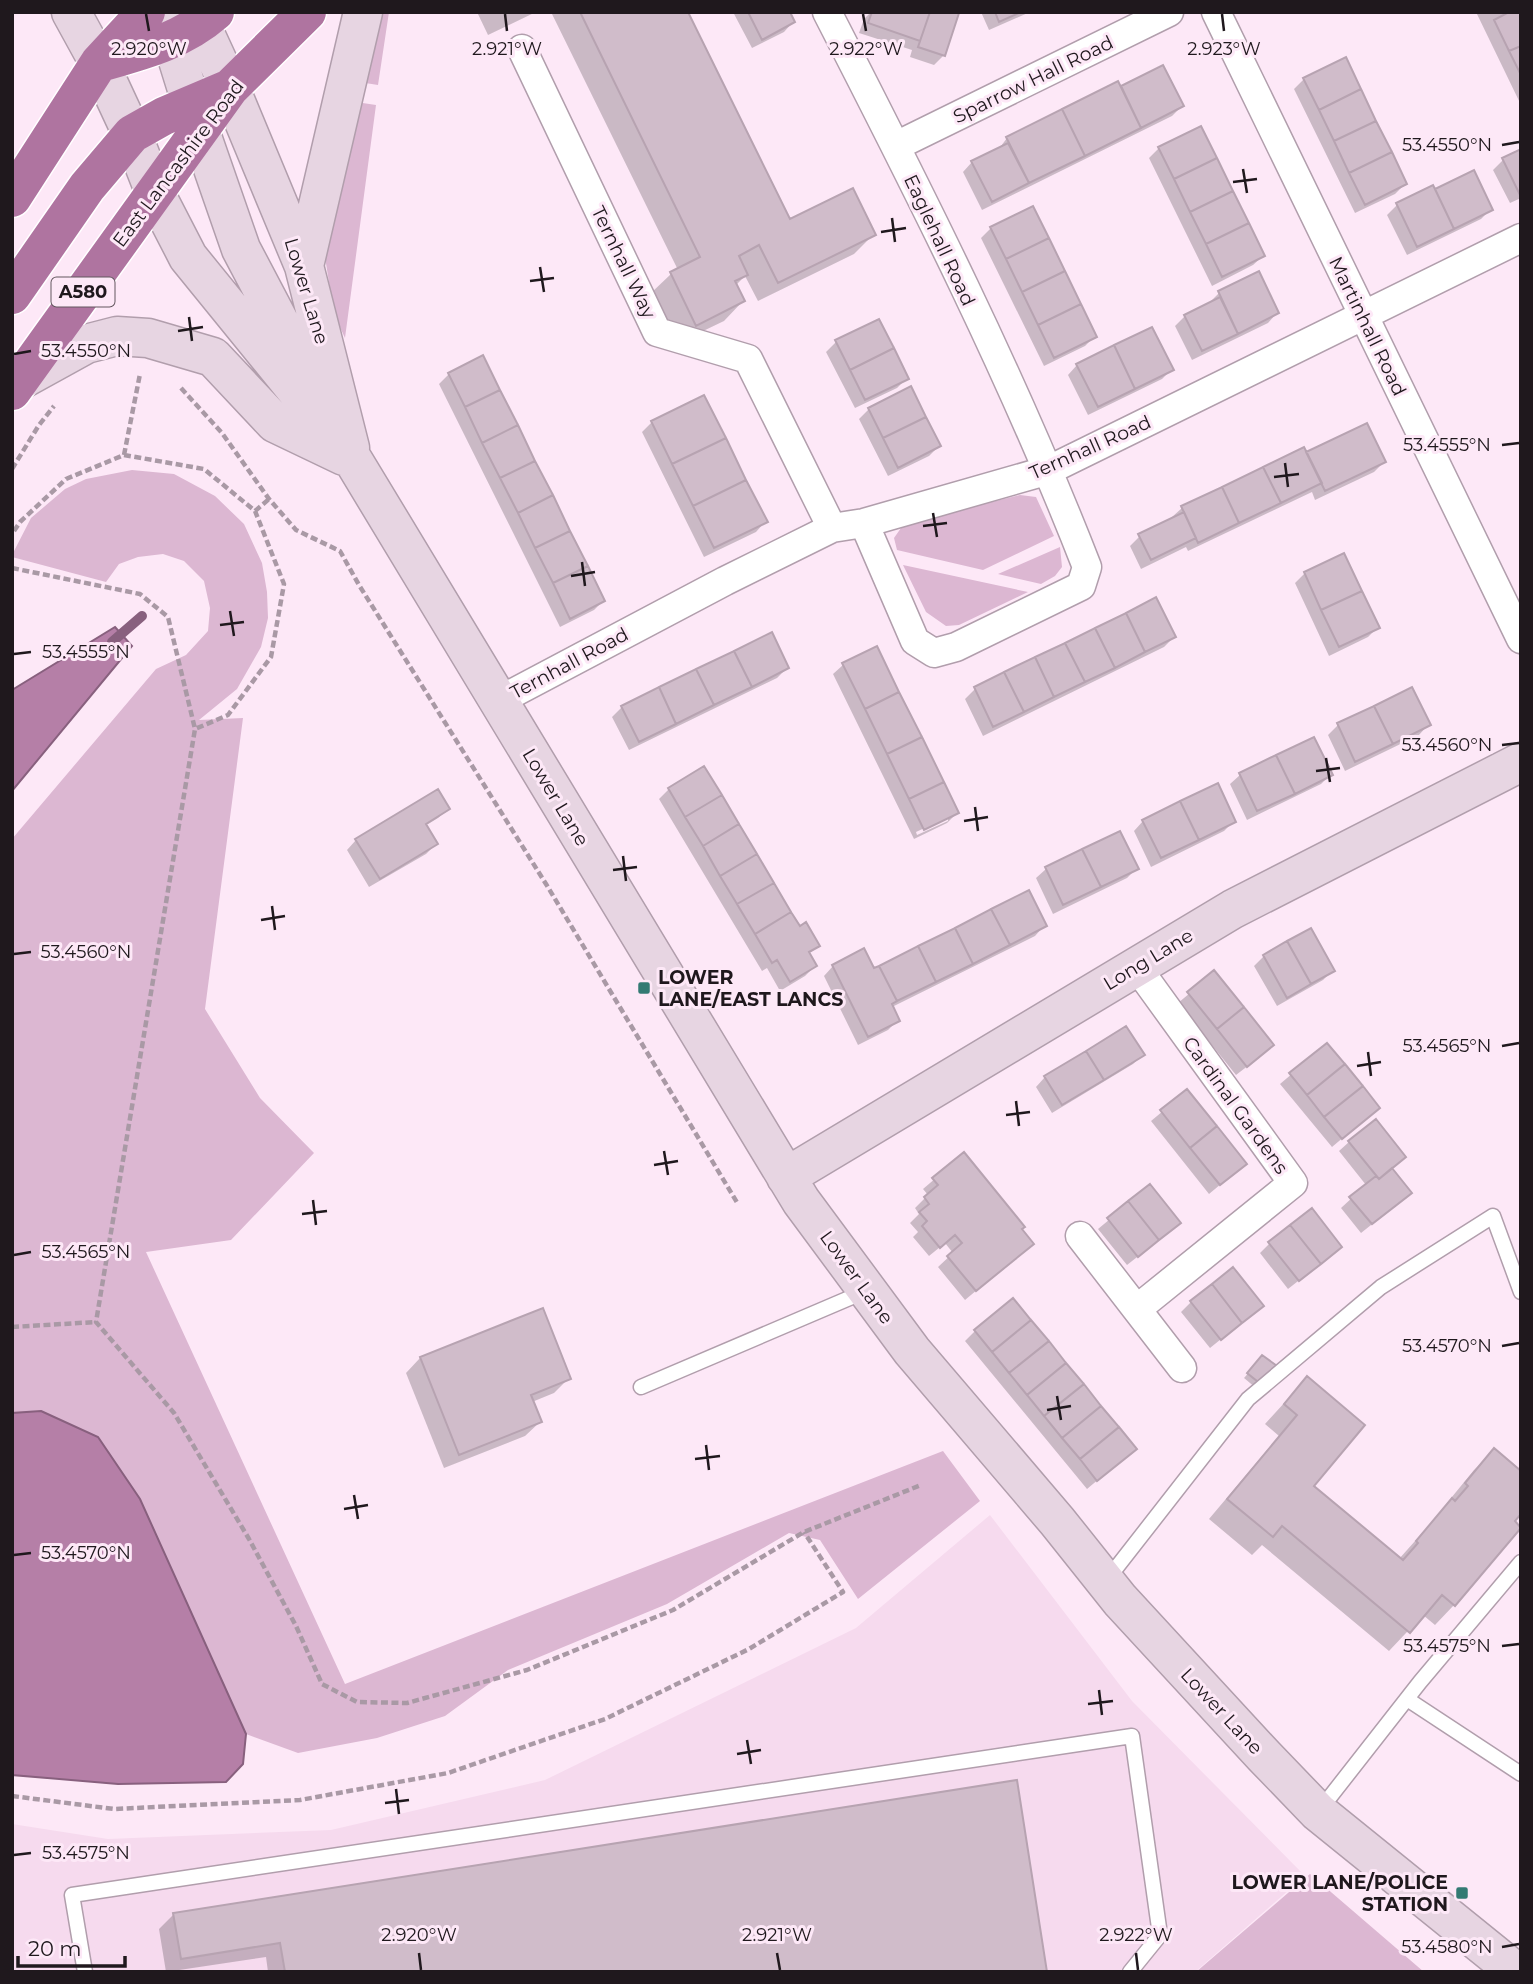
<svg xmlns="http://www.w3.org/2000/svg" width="1533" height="1984" font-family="Montserrat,sans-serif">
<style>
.built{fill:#f6daee}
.green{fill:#dcb7d2}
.water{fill:#b57fa7;stroke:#88607e;stroke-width:2}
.shadow{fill:#0003;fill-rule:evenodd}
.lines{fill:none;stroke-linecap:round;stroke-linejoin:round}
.stream{stroke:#88607e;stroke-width:10}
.building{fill:#d0bcca;stroke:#b7a3b1;stroke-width:2}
.lane-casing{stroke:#b19eac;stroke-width:17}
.street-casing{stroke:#b19eac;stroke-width:31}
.secondary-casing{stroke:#b19eac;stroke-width:41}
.highway-casing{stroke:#fff;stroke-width:41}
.path{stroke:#a999a5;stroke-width:4.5;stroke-dasharray:7 3.5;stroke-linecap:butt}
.lane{stroke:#fff;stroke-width:14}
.street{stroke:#fff;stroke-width:28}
.secondary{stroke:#e7d5e2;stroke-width:38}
.highway{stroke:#af74a0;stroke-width:38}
.ticks{fill:none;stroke:#1f181d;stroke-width:2.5}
.poi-dot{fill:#337a73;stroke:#fde8f7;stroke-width:2.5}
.labels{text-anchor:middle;stroke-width:6;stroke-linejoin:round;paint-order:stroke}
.shield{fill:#fde8f7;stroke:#62565e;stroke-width:2}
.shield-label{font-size:18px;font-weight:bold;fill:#1f181d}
.street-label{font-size:19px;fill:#1f181d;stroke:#fde8f7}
.poi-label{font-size:19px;font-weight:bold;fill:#1f181d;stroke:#fde8f7;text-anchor:start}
.ticks-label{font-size:18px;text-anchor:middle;fill:#1f181d;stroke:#fde8f7;stroke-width:6;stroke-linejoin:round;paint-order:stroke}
</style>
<rect width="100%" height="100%" fill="#fde8f7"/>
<path class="built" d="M990 1515 1132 1701 1305 1876 1195 1972H12V1824L108 1839 331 1830 545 1780 856 1628Z"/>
<path class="green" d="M379 12H389L378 85 359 82Z
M356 102 376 105 345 338 334 314 325 257Z
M132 470 174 474 215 496 244 524 262 563 267 592 268 618 261 647 237 689 199 720 243 718 205 1009 260 1098 314 1153 231 1240 146 1252 345 1684 943 1451 980 1501 858 1599 820 1540 789 1533 667 1604 508 1670 445 1716 377 1738 298 1753 246 1734 140 1499 41 1411 12 1413V839L156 669 186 655 208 631 210 608 204 581 184 561 163 554 138 557 119 564 106 582 12 557V555L31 518 65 489 86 479Z
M1020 495 1036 497 1054 536 983 570 897 550 894 538 901 528 919 520Z
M1060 547 1062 567 1055 576 1041 584 998 574Z
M903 565 1028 592 959 625 946 626 926 612Z
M1310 1874 1424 1972H1196Z"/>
<path class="water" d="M115 627 132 646 12 791V690Z
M41 1411 98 1437 140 1499 246 1734 243 1764 226 1782 118 1784 12 1775V1413Z"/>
<path class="shadow" d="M477 12H536L488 35Z
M551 12H686L789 222 873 235 854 254 758 301 745 276 736 285 743 301 724 321 676 344 651 293 671 274 678 270Z
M733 12H788L793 22 784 32 752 48Z
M871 12H950L957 14 944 55 934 65 910 57 912 50 859 33 864 19Z
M981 12H1030L989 30Z
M1476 12H1521V105Z
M1162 68 1182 106 1172 116 982 210 963 172 972 162 998 150 1007 138Z
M1304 79 1405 184 1395 194 1355 213 1294 89Z
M1159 148 1263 256 1253 265 1212 286 1149 158Z
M1521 151V198L1510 203 1493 170 1503 160Z
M1473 173 1491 209 1481 219 1407 255 1387 215 1397 205 1434 191Z
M991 228 1095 336 1085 346 1044 366 981 238Z
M1258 274 1277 313 1268 323 1192 360 1175 326 1185 316 1209 303 1219 293Z
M836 342 907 378 897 388 855 408 826 352Z
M482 357 603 601 594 610 560 627 439 384 449 374Z
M1077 365 1172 369 1162 379 1088 415 1068 375Z
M910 389 939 446 929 456 888 476 859 419 869 409Z
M652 422 765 522 756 532 704 557 642 432Z
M1303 449 1305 454 1384 462 1374 472 1315 500 1312 492 1188 551 1186 547 1141 569 1130 546 1140 536 1173 520 1172 517 1182 508Z
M1305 573 1377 628 1368 637 1329 656 1295 583Z
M1155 600 1174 637 1164 647 983 736 965 699 975 689Z
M843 665 957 813 947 823 914 839 833 674ZM948 817V821L917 835 916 832Z
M787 668 777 678 629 750 612 717 622 707Z
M1411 689 1428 725 1419 735 1345 771 1328 735 1338 725Z
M1313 739 1330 775 1321 784 1247 820 1230 784 1240 775Z
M704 768 799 928 818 945 808 955 815 966 805 976 780 991 767 968 762 971 659 799 669 789Z
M448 809 438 818 425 826 436 844 426 854 369 887 347 850 356 840Z
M1143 821H1234L1224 831 1151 867 1134 831Z
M1119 833 1136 869 1127 878 1053 914 1036 878 1046 869Z
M1044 926 1035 936 892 1007 898 1020 888 1030 858 1045 824 976 833 966 873 970Z
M1264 956 1333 970 1323 980 1277 1006 1254 966Z
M1214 973 1262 1055 1236 1075 1178 1003Z
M1326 1045 1378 1108 1332 1147 1280 1084Z
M1142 1055 1133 1064 1052 1113 1036 1087 1045 1077Z
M1187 1091 1245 1164 1209 1194 1151 1121Z
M1349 1142 1391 1169 1400 1202 1361 1233 1341 1208 1366 1185 1339 1151Z
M964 1154 1032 1244 965 1300 938 1267 953 1253 945 1243 929 1256 913 1237 918 1232 910 1223 919 1214 915 1208 928 1195 923 1189Z
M1150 1186 1169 1232 1127 1265 1098 1229Z
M1270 1243 1330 1256 1288 1289 1260 1253Z
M1191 1302 1262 1306 1210 1348 1181 1312Z
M542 1310 569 1378 554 1393 532 1402 540 1422 525 1436 444 1468 406 1373 420 1358Z
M975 1331 1124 1458 1087 1489 965 1341Z
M1258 1362 1274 1366 1256 1388 1244 1378Z
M1307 1378 1311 1486 1399 1559 1448 1504 1447 1503 1474 1470 1494 1451 1454 1605 1435 1625 1423 1615 1389 1651 1262 1545 1252 1555 1209 1519 1279 1436 1265 1424Z
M174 1914 1045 1972H268L266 1957 166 1972 159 1929Z"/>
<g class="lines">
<path class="stream" d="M112 642 142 616"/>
</g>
<path class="building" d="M580 12H688L790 219 853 188 876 235 778 283 759 245 739 256 748 275 735 281 745 301 696 326 670 272 700 257Z
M748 12H790L795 22 762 40Z
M872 12H930L920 41 868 23Z
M930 12 959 13 945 56 918 47Z
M995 12H1021L999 22Z
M1509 12H1521V46L1509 51 1494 20Z
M1521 46V75L1509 51Z
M1346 57 1361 89 1319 110 1303 78Z
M1163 65 1184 106 1141 128 1121 86Z
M1118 81 1141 128 1085 156 1062 109Z
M1361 89 1376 121 1334 141 1319 110Z
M1062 109 1085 156 1029 183 1006 137Z
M1376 121 1392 152 1349 173 1334 141Z
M1201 126 1217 158 1174 179 1158 147Z
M1008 143 1029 183 992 202 971 161Z
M1521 149V195H1520L1502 158Z
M1392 152 1407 184 1365 205 1349 173Z
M1217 158 1233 191 1190 212 1174 179Z
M1474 170 1493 210 1454 229 1435 189Z
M1433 185 1454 229 1417 247 1396 203Z
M1233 191 1249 223 1206 244 1190 212Z
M1033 206 1049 238 1006 259 990 227Z
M1249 223 1265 256 1222 277 1206 244Z
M1049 238 1065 271 1022 292 1006 259Z
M1065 271 1081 304 1038 325 1022 292Z
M1259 271 1279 313 1238 334 1218 291Z
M1220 297 1238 334 1202 351 1184 315Z
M1081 304 1097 337 1054 358 1038 325Z
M879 319 894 348 850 370 835 340Z
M1152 327 1174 370 1135 389 1114 345Z
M1114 345 1135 389 1098 407 1076 364Z
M894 348 909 379 865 400 850 370Z
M483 355 500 390 465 407 448 373Z
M911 386 926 417 883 438 868 408Z
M500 390 518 425 482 443 465 407Z
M704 395 726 438 672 464 651 421Z
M926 417 941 446 898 468 883 438Z
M1367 423 1386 462 1325 491 1306 452Z
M518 425 535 461 500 478 482 443Z
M726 438 746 480 693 506 672 464Z
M1304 447 1322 483 1281 503 1263 467Z
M535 461 553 495 518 513 500 478Z
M1263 467 1281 503 1239 523 1222 487Z
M746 480 768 522 714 548 693 506Z
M1222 487 1239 523 1198 543 1181 506Z
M553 495 570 531 535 548 518 513Z
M1184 512 1196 538 1151 560 1138 534Z
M570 531 588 566 553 583 535 548Z
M1344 553 1362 591 1321 610 1304 572Z
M588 566 605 601 570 619 553 583Z
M1362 591 1380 628 1339 647 1321 610Z
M1156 597 1176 637 1145 652 1126 613Z
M1126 613 1145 652 1115 668 1095 628Z
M1095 628 1115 668 1085 682 1065 643Z
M772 632 789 668 752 687 734 651Z
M1065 643 1085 682 1054 697 1035 657Z
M877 646 899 692 865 709 842 663Z
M734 651 752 687 714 705 696 669Z
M1035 657 1054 697 1024 712 1004 672Z
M696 669 714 705 676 724 659 687Z
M1004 672 1024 712 993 727 974 687Z
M659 687 676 724 639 742 621 706Z
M1412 687 1431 725 1393 744 1374 706Z
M899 692 922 737 887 754 865 709Z
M1374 706 1393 744 1355 762 1337 723Z
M922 737 944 782 909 799 887 754Z
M1314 737 1333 775 1295 794 1276 755Z
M1276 755 1295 794 1257 811 1239 773Z
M704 766 722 795 685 817 668 788Z
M944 782 959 813 924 830 909 799Z
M1218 783 1236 822 1199 840 1180 801Z
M438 789 450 809 426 824 438 844 380 879 355 839Z
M722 795 739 824 703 846 685 817Z
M1180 801 1199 840 1161 858 1142 820Z
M739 824 757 854 720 876 703 846Z
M1120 831 1139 869 1101 887 1082 849Z
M1082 849 1101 887 1063 905 1045 867Z
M757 854 774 883 737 904 720 876Z
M774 883 791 912 755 934 737 904Z
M1029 890 1047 926 1010 945 991 909Z
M991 909 1010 945 973 964 955 928Z
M791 912 800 926 806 922 820 946 809 952 817 966 790 982 777 960 772 963 755 934Z
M955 928 973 964 936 982 918 946Z
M1311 928 1335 971 1311 984 1287 941Z
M1287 941 1311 984 1287 998 1263 955Z
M918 946 936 982 897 1001 879 966Z
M864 948 874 968 879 966 897 1001 892 1004 900 1021 868 1037 832 965Z
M1214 970 1244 1007 1217 1029 1187 992Z
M1244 1007 1274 1045 1247 1067 1217 1029Z
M1126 1026 1145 1055 1104 1080 1086 1051Z
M1327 1043 1345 1064 1307 1095 1289 1073Z
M1086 1051 1104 1080 1062 1105 1044 1076Z
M1345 1064 1363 1086 1324 1117 1307 1095Z
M1363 1086 1380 1108 1342 1139 1324 1117Z
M1187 1089 1217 1126 1190 1148 1160 1110Z
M1376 1119 1406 1157 1379 1179 1348 1141Z
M1217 1126 1247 1164 1220 1185 1190 1148Z
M964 1152 1025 1227 1022 1229 1034 1244 976 1291 947 1256 962 1243 955 1235 940 1248 922 1226 927 1221 919 1212 929 1204 924 1197 938 1185 932 1178Z
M1392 1168 1412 1193 1372 1224 1349 1197 1376 1176 1379 1179Z
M1150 1184 1181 1223 1159 1240 1128 1201Z
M1128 1201 1159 1240 1138 1257 1107 1218Z
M1312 1208 1342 1247 1321 1264 1290 1225Z
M1290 1225 1321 1264 1299 1281 1268 1242Z
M1233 1267 1264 1306 1242 1323 1212 1284Z
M1212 1284 1242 1323 1221 1340 1190 1301Z
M1013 1298 1031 1320 992 1352 974 1330Z
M543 1308 571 1379 531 1395 542 1422 459 1455 420 1357Z
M1031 1320 1049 1341 1009 1373 992 1352Z
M1049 1341 1066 1363 1027 1395 1009 1373Z
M1262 1355 1277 1366 1262 1385 1247 1373Z
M1066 1363 1084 1384 1044 1416 1027 1395Z
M1307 1376 1365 1425 1314 1486 1403 1560 1418 1543 1416 1541 1452 1498 1455 1501 1468 1486 1465 1483 1494 1448 1521 1471V1514L1515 1521 1521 1528 1455 1606 1442 1595 1410 1633 1282 1526 1273 1537 1227 1499 1297 1415 1284 1404Z
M1084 1384 1101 1406 1062 1438 1044 1416Z
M1101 1406 1119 1427 1080 1459 1062 1438Z
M1119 1427 1137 1449 1097 1481 1080 1459Z
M1017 1780 1047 1972H285L280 1943 181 1959 173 1913Z"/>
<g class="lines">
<g class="lane-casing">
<path id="lane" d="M641 1387 866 1291
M1106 1581 1248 1399 1381 1287 1493 1216 1521 1292
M1407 1699 1521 1774
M1319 1811 1420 1682 1521 1562
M85 1972 72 1895 1132 1736 1160 1935 1130 1972"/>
</g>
<g class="street-casing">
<path id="street" d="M827 12C920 193 1013 377 1087 567L1081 586 956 647 934 653 915 641 864 523
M1216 12 1521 639
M522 49 657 332 748 359 832 528
M896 146 1169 12
M498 701 725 581 832 528 864 523 1049 470 1521 238
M1136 966 1293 1183 1137 1309
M1080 1236 1182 1368"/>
</g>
<g class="secondary-casing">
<path id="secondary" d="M71 12 99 63 132 134 155 193 188 257 353 460 801 1201 912 1351 1057 1521 1120 1600 1264 1756 1318 1812 1516 1972
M175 12 172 41 200 131 241 249 312 384
M195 12 230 88 304 266 350 448
M304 266 363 12
M17 382 86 344 117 336 148 338 213 357 275 423 344 456
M786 1177 1233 909 1521 762"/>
</g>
<g class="highway-casing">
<path id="highway" d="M100 63C142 51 182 41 215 12
M12 198 99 63 146 12
M12 295 87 187 132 134 164 116 230 88
M12 391 230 88 307 12"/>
</g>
<path class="path" d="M181 388 222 433 269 499 296 530 340 551 359 585 546 884 738 1204
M124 455 140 374
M12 469 39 425 54 406
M255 511 269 499
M14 531 20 522 66 479 124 455 204 469 255 511 284 584 271 657 228 715 195 729
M12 568 140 594 168 617 195 729 96 1322 174 1413 249 1539 296 1626 322 1684 357 1702 407 1703 527 1670 673 1610 804 1532 921 1485
M12 1327 96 1322
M12 1796 114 1809 300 1800 448 1773 605 1719 749 1649 843 1592 804 1532"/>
<use href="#lane" class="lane"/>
<use href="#street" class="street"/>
<use href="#secondary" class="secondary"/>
<use href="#highway" class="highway"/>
</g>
<path class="ticks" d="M146 14 149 31M505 14 507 31M863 14 866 31M1222 14 1224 31M1502 145 1519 142M1243 169 1247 193M1233 182 1257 179M892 218 895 242M881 232 906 228M540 267 544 292M530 281 554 278M189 317 192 341M178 331 203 327M14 354 31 351M1502 445 1519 443M1285 463 1288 487M1274 477 1299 474M933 513 937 537M923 526 947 523M582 562 585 586M571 576 595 572M230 611 234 636M220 625 244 622M14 654 31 652M1502 745 1519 743M1326 758 1330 782M1316 771 1340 768M975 807 978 831M964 821 988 817M623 856 626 881M613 870 637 867M272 906 275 930M261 920 285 916M14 954 31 952M1502 1046 1519 1043M1368 1052 1371 1076M1357 1066 1381 1062M1016 1101 1019 1126M1006 1115 1030 1112M664 1151 668 1175M654 1165 678 1161M313 1200 316 1225M302 1214 327 1211M14 1255 31 1252M1502 1346 1519 1343M1057 1396 1061 1420M1047 1410 1071 1406M706 1445 709 1470M695 1459 720 1456M354 1495 358 1519M344 1509 368 1505M14 1555 31 1553M1502 1646 1519 1644M1099 1690 1102 1715M1088 1704 1113 1701M747 1740 751 1764M737 1754 761 1750M396 1789 399 1814M385 1803 409 1800M14 1855 31 1853M1502 1947 1519 1944M419 1953 421 1970M777 1953 780 1970M1136 1953 1138 1970"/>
<g class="poi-dot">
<rect x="637" y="981" width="14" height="14" rx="3.5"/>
<rect x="1455" y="1886" width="14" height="14" rx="3.5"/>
</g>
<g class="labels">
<rect class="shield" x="51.5" y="277.5" width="63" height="29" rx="5"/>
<g class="shield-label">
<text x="83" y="298">A580</text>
</g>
<g class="street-label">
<text transform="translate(1033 79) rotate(-26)" y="7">Sparrow Hall Road</text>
<text transform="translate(178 163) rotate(-53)" y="7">East Lancashire Road</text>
<text transform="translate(940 240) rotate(65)" y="7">Eaglehall Road</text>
<text transform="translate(624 262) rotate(64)" y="7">Ternhall Way</text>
<text transform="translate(307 291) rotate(73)" y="7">Lower Lane</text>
<text transform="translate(1368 326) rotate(64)" y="7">Martinhall Road</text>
<text transform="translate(1090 447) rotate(-24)" y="7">Ternhall Road</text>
<text transform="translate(569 663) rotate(-28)" y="7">Ternhall Road</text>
<text transform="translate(556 797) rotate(59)" y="7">Lower Lane</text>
<text transform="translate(1148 959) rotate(-31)" y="7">Long Lane</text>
<text transform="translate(1236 1105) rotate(54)" y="7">Cardinal Gardens</text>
<text transform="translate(857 1277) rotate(54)" y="7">Lower Lane</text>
<text transform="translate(1222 1711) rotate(47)" y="7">Lower Lane</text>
</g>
<g class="poi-label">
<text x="658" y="984">LOWER<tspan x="658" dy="22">LANE/EAST LANCS</tspan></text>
<text x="1448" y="1889" text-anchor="end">LOWER LANE/POLICE<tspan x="1448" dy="22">STATION</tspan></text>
</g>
</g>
<g class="ticks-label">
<text x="149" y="55">2.920°W</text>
<text x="507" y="55">2.921°W</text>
<text x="866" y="55">2.922°W</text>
<text x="1224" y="55">2.923°W</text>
<text x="1447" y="151">53.4550°N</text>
<text x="86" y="357">53.4550°N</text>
<text x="1447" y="451">53.4555°N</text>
<text x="86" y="658">53.4555°N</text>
<text x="1447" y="751">53.4560°N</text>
<text x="86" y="958">53.4560°N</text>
<text x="1447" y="1052">53.4565°N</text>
<text x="86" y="1258">53.4565°N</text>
<text x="1447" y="1352">53.4570°N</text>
<text x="86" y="1559">53.4570°N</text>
<text x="1447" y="1652">53.4575°N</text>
<text x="86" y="1859">53.4575°N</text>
<text x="419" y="1941">2.920°W</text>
<text x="777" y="1941">2.921°W</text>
<text x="1136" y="1941">2.922°W</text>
<text x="1447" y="1953">53.4580°N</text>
</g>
<rect width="1533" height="1984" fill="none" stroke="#1f181d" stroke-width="28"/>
<path d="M18 1956v10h107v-10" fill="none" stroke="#1f181d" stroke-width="3.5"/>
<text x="28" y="1956" font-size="21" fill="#1f181d" stroke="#fde8f7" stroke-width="5" paint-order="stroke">20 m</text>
</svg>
